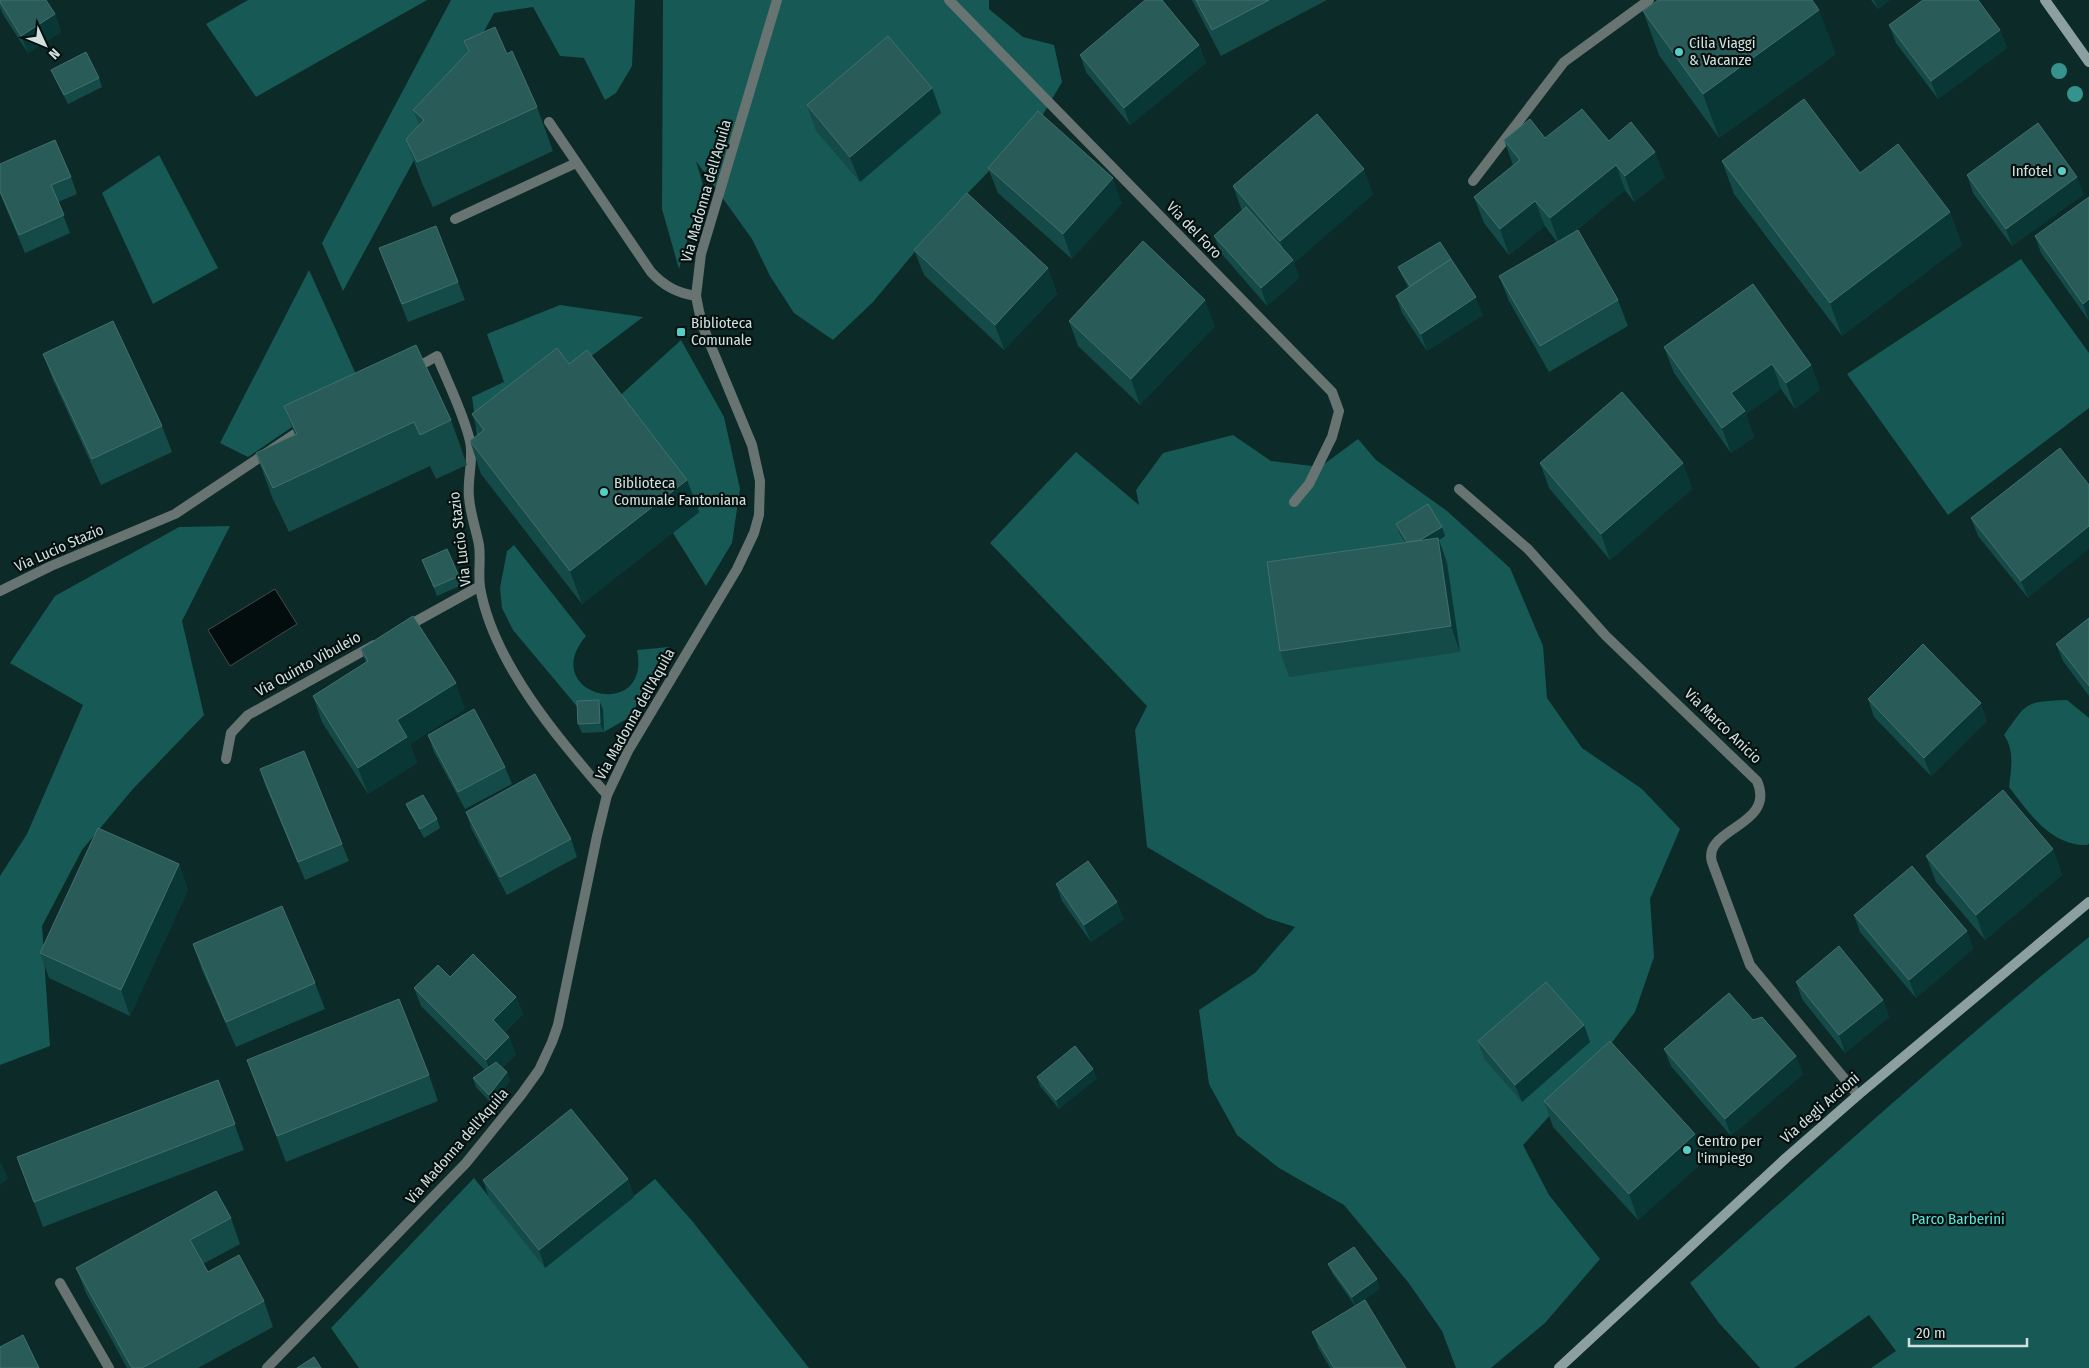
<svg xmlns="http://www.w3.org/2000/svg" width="2089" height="1368" font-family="'Fira Sans Condensed',sans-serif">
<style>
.green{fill:#175955}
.water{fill:#030d0d;stroke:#414d4c}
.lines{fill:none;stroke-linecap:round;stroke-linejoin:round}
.lane{stroke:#677472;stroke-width:10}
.street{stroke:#677472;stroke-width:10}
.secondary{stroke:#8ca19f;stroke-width:10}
.tree{fill:#36928c}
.wall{fill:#144b48}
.shaded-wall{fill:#083735}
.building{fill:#295b59;stroke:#43706e}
.poi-dot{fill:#55cec6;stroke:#05100f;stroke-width:2}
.labels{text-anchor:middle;stroke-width:4.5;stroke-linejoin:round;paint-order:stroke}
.poi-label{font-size:15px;fill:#d1e1df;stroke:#05100f;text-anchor:start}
.street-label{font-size:15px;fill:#d1e1df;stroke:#05100f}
.park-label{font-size:15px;fill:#58e7dd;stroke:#05100f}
</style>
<rect width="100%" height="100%" fill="#0c2a28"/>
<path class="green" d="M248 0H427L256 97 206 24Z
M451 0H635L632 66 616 93 605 100 584 58 560 56 533 7 494 13 343 291 322 243Z
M663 0H989V9L1023 37 1054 45 1062 82 1031 135 990 170 939 223 873 302 833 340 794 313 770 276 752 239 696 161 703 185 679 269 662 209Z
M159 155 218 268 153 304 102 193Z
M2021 259 2089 353V408L1948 515 1847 374Z
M309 270 359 381 248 457 220 443Z
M560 305 643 317 478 442 472 397 504 382 487 334Z
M681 340 724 417 740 489 732 543 706 586 673 533 699 512 613 402Z
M1233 435 1271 461 1320 467 1358 439 1376 460 1447 511 1510 568 1543 646 1547 698 1582 748 1642 789 1680 829 1650 899 1654 957 1635 1012 1592 1069 1523 1145 1549 1195 1600 1259 1545 1323 1491 1368H1456L1442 1331 1408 1282 1344 1205 1279 1168 1237 1135 1209 1084 1199 1010 1255 973 1295 927 1267 918 1147 847 1135 730 1147 706 990 543 1076 452 1139 505 1136 490 1163 453Z
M230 526 182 621 204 715 132 790 82 850 42 926 50 1046 0 1065V876L27 834 83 705 10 663 55 596 179 527Z
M514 545 586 636C536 695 652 724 637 650L669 647 630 717 604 732 602 709 580 710 513 630 502 608 500 588 507 551Z
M2067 700 2089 718V844L2087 845C2051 846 2029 813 2009 787 2011 769 2015 751 2004 735 2028 701 2025 702 2067 700Z
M2089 937V1368H1871L1896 1351 1869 1315 1794 1368H1760L1719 1323 1690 1283C1822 1166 1952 1047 2089 937Z
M474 1178 545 1267 655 1179 693 1222 809 1368H359L331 1328Z"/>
<path class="water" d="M275 589 297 624 230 666 208 630Z"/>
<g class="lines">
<path class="lane" d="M949 0 1332 392 1339 411 1332 437 1309 484 1294 502
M549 122 651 272C664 286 677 293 696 296
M1473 181 1564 62 1649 0
M455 219 576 163
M414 369 437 356C448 383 463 412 470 441 474 459 467 478 469 497 470 513 476 529 479 545 481 559 478 573 480 587 493 663 558 738 607 795
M1459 489 1528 549 1606 636 1757 781C1777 826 1702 828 1712 862L1750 965 1858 1095
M0 591 51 566 175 514 304 428
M404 628 480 586
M226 759 231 733 248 715 374 645
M60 1283 109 1368"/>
<path class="street" d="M267 1368 466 1163 521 1095 539 1070 552 1042 558 1025 597 836 607 795 628 751 737 569 754 533 759 515 760 481 752 445 703 327 699 311 696 296 701 254 777 0"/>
<path class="secondary" d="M2045 0 2089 62
M1559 1368 1786 1158 1858 1095 2089 902"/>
</g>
<g class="tree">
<circle cx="2059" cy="71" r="8"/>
<circle cx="2075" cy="94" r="8"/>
</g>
<path class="wall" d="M0 0 55 14 61 32 28 53 2 13 0 7Z
M1192 0H1327L1221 56Z
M1871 0H1890L1878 9Z
M1643 11 1836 54 1719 138 1659 55Z
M1889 25 2000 30 2007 48 1938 99 1896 43Z
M464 41 507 54 537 107 553 151 433 207 422 183 406 139 419 125 413 110 468 52Z
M1199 45 1206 63 1130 125 1086 72 1080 55Z
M51 70 99 78 102 87 68 104 55 79Z
M932 88 941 113 860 182 816 131 807 105Z
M1545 138 1609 141 1665 177 1634 202 1625 190 1573 233 1618 300 1628 326 1549 372 1509 301 1499 276 1557 242 1545 226 1509 255 1484 223 1474 197 1513 165 1504 140Z
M1722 161 1860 173 1950 212 1962 245 1842 336 1734 194Z
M0 164 71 177 77 194 58 202 70 233 25 253 0 194Z
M988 168 1122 203 1072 259 998 193Z
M1967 175 2084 194 2012 246 1973 193Z
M1233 186 1373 194 1294 263 1299 278 1267 306 1221 253 1214 236 1242 211Z
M2089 197V321L2041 253 2035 236Z
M379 248 458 282 465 300 408 322Z
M914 250 1048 268 1057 294 1004 350 924 275Z
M1398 267 1483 315 1427 351 1402 313 1396 296 1408 287 1402 276Z
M1069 321 1215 326 1140 405 1078 346Z
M1664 347 1811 365 1820 390 1795 409 1781 389 1746 414 1754 437 1731 453 1674 373Z
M43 354 162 426 172 452 101 485 53 380Z
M569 364 687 480 699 512 582 604 481 474 470 441 479 434 472 414Z
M284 406 451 420 467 465 436 479 430 466 289 532 272 497 256 453 295 435Z
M2060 448 2028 598 1978 536 1971 518Z
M1540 463H1683L1692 489 1610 560 1549 488Z
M1396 524 1445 536 1439 540 1447 563 1460 652 1289 677 1280 651 1405 543 1399 533Z
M422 560 459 576 462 585 437 596Z
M2089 618V696L2063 661 2056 644Z
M361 649 465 709 410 744 417 763 368 794 322 722 313 696 366 663Z
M1868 699 1987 721 1931 776 1874 717Z
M603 709 604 732 582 733 578 724Z
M428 735 505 767 512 784 465 809 434 752Z
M260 769 342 844 349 861 305 880 266 787Z
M406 804 437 819 440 828 424 838 410 813Z
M466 812 571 839 577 857 507 895 472 830Z
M2053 849 2062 875 1985 940 1936 882 1926 856Z
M179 864 188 890 130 1016 49 978 40 953Z
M1056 884 1124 919 1091 942 1062 901Z
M1854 915 1967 931 1973 949 1916 998 1860 932Z
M193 944 315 983 325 1009 236 1047 202 970Z
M450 977 516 997 523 1014 505 1032 509 1037 516 1054 502 1068 507 1072 510 1081 492 1104 476 1087 473 1078 485 1070 421 1006 414 988Z
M1796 982 1883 1000 1889 1017 1845 1053 1802 999Z
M1584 1025 1590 1042 1522 1102 1484 1059 1478 1041Z
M1664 1049 1803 1074 1731 1136 1671 1066Z
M247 1060 429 1075 438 1101 286 1162Z
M1037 1077 1097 1078 1059 1109 1040 1086Z
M218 1080 244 1150 43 1227 17 1157Z
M1544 1101 1695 1134 1705 1160 1638 1220 1553 1127Z
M628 1179 634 1197 545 1268 489 1198 483 1180Z
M231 1218 240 1244 203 1264 208 1272 264 1301 273 1327 198 1368H127L86 1293 76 1268Z
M1328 1264 1380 1288 1364 1300 1406 1368H1330L1319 1349 1312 1332 1355 1306 1332 1273Z"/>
<path class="shaded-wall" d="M1874 0H1890L1878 9Z
M1819 10 1836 54 1719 138 1703 94Z
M55 14 61 32 28 53 21 36Z
M2000 30 2007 48 1938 99 1931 81Z
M1199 45 1206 63 1130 125 1124 108Z
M932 88 941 113 860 182 850 157Z
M1655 152 1665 177 1634 202 1625 176Z
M1616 165 1625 190 1559 244 1550 218Z
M1364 169 1373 194 1294 263 1299 278 1267 306 1261 288 1289 264 1280 241Z
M2077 177 2084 194 2012 246 2006 229Z
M1113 178 1122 203 1072 259 1063 234Z
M1535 201 1545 226 1509 255 1500 229Z
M1950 212 1962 245 1842 336 1830 303Z
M1048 268 1057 294 1004 350 995 325Z
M1476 297 1483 315 1427 351 1421 334Z
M2089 299V321L2083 304Z
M1205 300 1215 326 1140 405 1131 379Z
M1772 364 1781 389 1746 414 1754 437 1731 453 1722 428 1731 393Z
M1811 365 1820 390 1795 409 1786 383Z
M1683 463 1692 489 1610 560 1601 534Z
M687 480 699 512 582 604 570 571Z
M2089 526V549L2028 598 2021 581Z
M1442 527 1445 536 1439 540 1447 563 1460 652 1451 626 1410 547Z
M456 683 465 709 410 744 417 763 368 794 358 768 397 720Z
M599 700 603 709 604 732 600 723Z
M1981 703 1987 721 1931 776 1924 758Z
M2053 849 2062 875 1985 940 1976 915Z
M179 864 188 890 130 1016 121 990Z
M1117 902 1124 919 1091 942 1084 925Z
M1967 931 1973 949 1916 998 1909 980Z
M516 997 523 1014 499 1038 493 1020Z
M1883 1000 1889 1017 1845 1053 1839 1035Z
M1584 1025 1590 1042 1522 1102 1515 1085Z
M509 1037 516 1054 492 1077 486 1060Z
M1796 1056 1803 1074 1731 1136 1725 1119Z
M1093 1069 1097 1078 1059 1109 1056 1100Z
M507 1072 510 1081 492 1104 489 1095Z
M1695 1134 1705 1160 1638 1220 1629 1194Z
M1 1162 8 1179 0 1185V1163Z
M628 1179 634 1197 545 1268 539 1250Z
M1377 1279 1380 1288 1355 1306 1352 1297Z"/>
<path class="building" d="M0 0H46L55 14 21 36 0 2Z
M1145 0H1162L1199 45 1124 108 1080 55Z
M1196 0H1269L1212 30Z
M1658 0H1812L1819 10 1703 94 1643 11Z
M1923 0H1978L2000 30 1931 81 1889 25Z
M495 27 507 54 512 51 537 107 417 162 406 139 424 120 413 110 469 51 464 41Z
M888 36 932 88 850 157 807 105Z
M86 52 99 78 64 95 51 70Z
M1804 99 1860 173 1898 144 1950 212 1830 303 1722 161Z
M1582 109 1609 141 1631 122 1655 152 1625 176 1616 165 1550 218 1535 201 1500 229 1474 197 1520 160 1504 140 1530 119 1545 138Z
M1038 111 1113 178 1063 234 988 168Z
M1317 114 1364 169 1280 241 1233 186Z
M2038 123 2077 177 2006 229 1967 175Z
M55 140 71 177 51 185 64 215 19 235 0 191V164Z
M967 193 1048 268 995 325 914 250Z
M2089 197V299L2083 304 2035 236Z
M1246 207 1293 260 1261 288 1214 236Z
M436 226 458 282 402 304 379 248Z
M1578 230 1618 300 1540 346 1499 276Z
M1143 241 1205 300 1131 379 1069 321Z
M1440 242 1451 259 1410 286 1398 267Z
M1451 259 1476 297 1421 334 1396 296Z
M1753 284 1811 365 1786 383 1772 364 1731 393 1745 411 1722 428 1664 347Z
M113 321 162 426 92 459 43 354Z
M416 345 451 420 420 435 414 422 273 488 256 453 297 434 284 406Z
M557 348 569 364 587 350 687 480 570 571 470 441 484 430 472 414Z
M1622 392 1683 463 1601 534 1540 463Z
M2060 448 2089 485V526L2021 581 1971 518Z
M1428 504 1442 527 1420 540 1407 542 1396 524Z
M1438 538 1451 626 1280 651 1267 562Z
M447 549 459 576 434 587 422 560Z
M413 616 456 683 397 720 407 737 358 768 313 696 368 661 361 649Z
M2089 618V686L2056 644Z
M1923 644 1981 703 1924 758 1868 699Z
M599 700 600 723 578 724 577 701Z
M474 709 505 767 458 792 428 735Z
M304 751 342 844 298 862 260 769Z
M535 774 571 839 500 877 466 812Z
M2003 790 2053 849 1976 915 1926 856Z
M423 795 437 819 420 829 406 804Z
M98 828 179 864 121 990 40 953Z
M1088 861 1117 902 1084 925 1056 884Z
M1912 866 1967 931 1909 980 1854 915Z
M282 906 315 983 226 1022 193 944Z
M1839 946 1883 1000 1839 1035 1796 982Z
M473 954 516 997 493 1020 509 1037 486 1060 414 988 438 965 450 977Z
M1546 982 1584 1025 1515 1085 1478 1041Z
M1729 993 1753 1020 1762 1017 1796 1056 1725 1119 1664 1049Z
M399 999 429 1075 277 1136 247 1060Z
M1610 1041 1695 1134 1629 1194 1544 1101Z
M1075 1046 1093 1069 1056 1100 1037 1077Z
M496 1062 507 1072 489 1095 473 1078Z
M218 1080 235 1124 34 1202 17 1157Z
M571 1109 628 1179 539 1250 483 1180Z
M216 1191 231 1218 190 1240 208 1272 239 1255 264 1301 142 1368H132L76 1268Z
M1354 1247 1377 1279 1352 1297 1328 1264Z
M1365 1300 1406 1368H1334L1312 1332Z
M23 1335 39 1368H0V1347Z
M314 1357 321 1368H297Z"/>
<g class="poi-dot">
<circle cx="1679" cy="52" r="5"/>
<circle cx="2062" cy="171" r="5"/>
<rect x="676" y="327" width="10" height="10" rx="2.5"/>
<circle cx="604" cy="492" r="5"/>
<circle cx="1687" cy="1150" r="5"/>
</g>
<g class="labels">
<g class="poi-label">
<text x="1689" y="48">Cilia Viaggi<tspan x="1689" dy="17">&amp; Vacanze</tspan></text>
<text x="2052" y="176" text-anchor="end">Infotel</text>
<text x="691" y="328">Biblioteca<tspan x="691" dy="17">Comunale</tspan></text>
<text x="614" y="488">Biblioteca<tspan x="614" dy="17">Comunale Fantoniana</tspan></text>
<text x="1697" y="1146">Centro per<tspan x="1697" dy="17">l'impiego</tspan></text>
</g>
<g class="street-label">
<text transform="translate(706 191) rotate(-74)" y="5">Via Madonna dell'Aquila</text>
<text transform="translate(1194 230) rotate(46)" y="5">Via del Foro</text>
<text transform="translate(460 539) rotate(-97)" y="5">Via Lucio Stazio</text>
<text transform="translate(59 548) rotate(-24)" y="5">Via Lucio Stazio</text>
<text transform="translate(308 664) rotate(-29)" y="5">Via Quinto Vibuleio</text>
<text transform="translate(635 714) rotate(-61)" y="5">Via Madonna dell'Aquila</text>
<text transform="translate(1723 726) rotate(44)" y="5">Via Marco Anicio</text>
<text transform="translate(1820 1108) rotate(-41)" y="5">Via degli Arcioni</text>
<text transform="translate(457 1146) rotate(-49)" y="5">Via Madonna dell'Aquila</text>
</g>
<g class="park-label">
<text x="1958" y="1224">Parco Barberini</text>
</g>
</g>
<g transform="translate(45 45) rotate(134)" stroke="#05100f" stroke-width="4" paint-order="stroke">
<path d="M0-4L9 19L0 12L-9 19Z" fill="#d1e1df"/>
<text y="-8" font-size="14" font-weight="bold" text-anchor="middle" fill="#d1e1df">N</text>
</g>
<path d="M1909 1338v8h118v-8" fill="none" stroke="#d1e1df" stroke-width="2.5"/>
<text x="1916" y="1338" font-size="15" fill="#d1e1df" stroke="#05100f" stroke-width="4" paint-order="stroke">20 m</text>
</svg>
